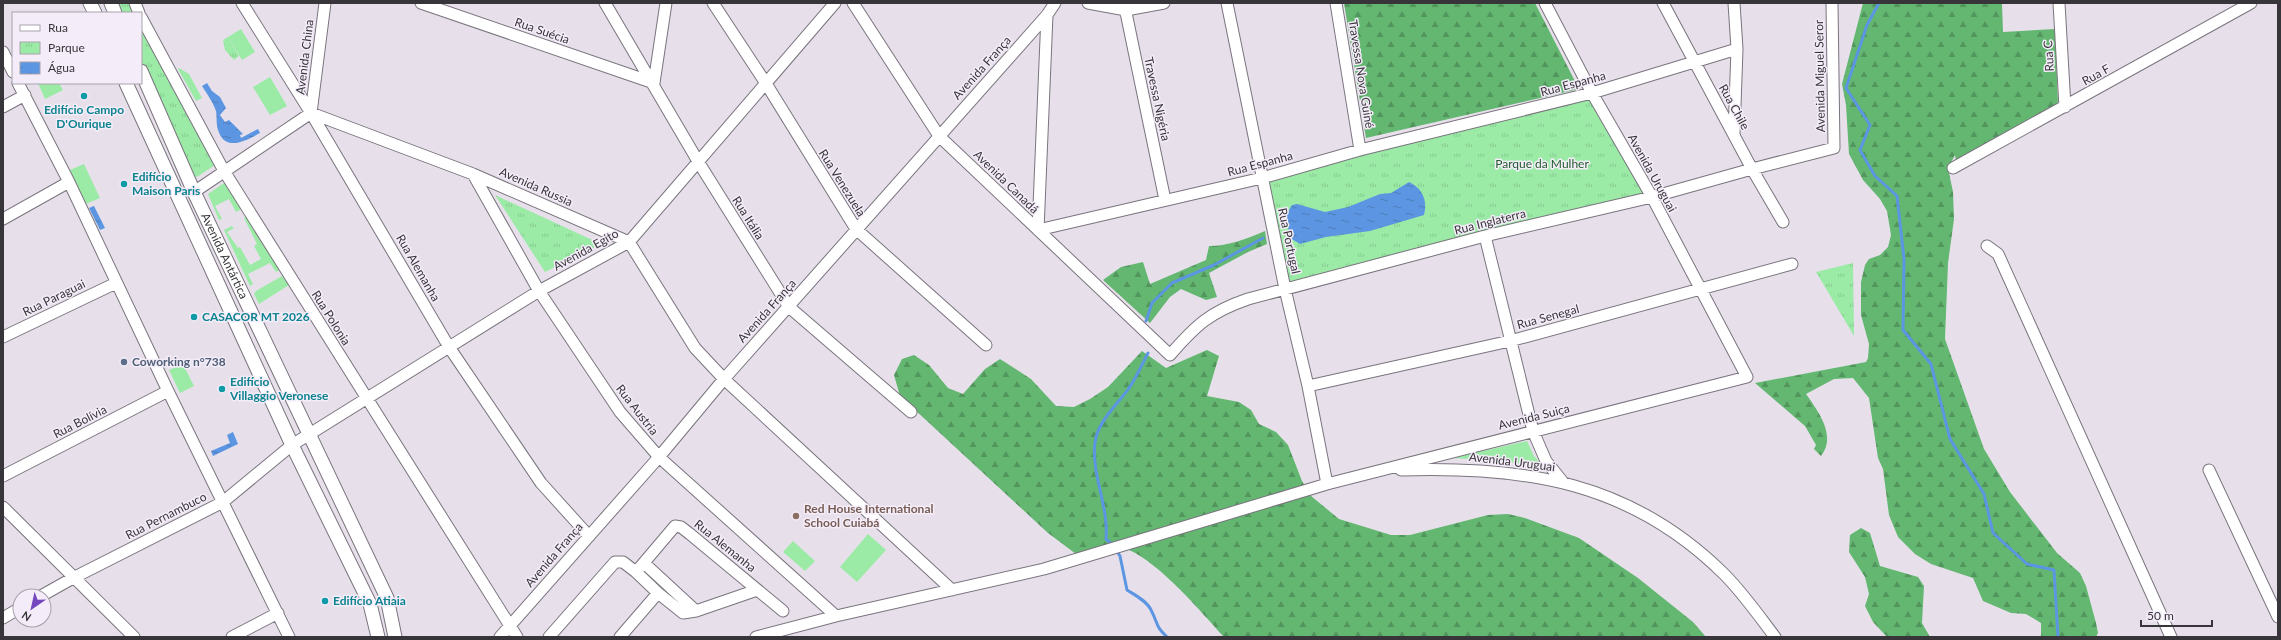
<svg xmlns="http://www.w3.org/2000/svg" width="2281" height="640" font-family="Lato,sans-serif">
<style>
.grass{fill:#9beba6}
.forest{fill:url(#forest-firs)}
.park{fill:url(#park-tufts)}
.water{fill:url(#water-ripples)}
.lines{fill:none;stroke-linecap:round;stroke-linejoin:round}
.stream{stroke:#5c96e2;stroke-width:3}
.minor-casing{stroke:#7a747e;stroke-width:13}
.major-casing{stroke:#7a747e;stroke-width:15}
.minor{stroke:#fff;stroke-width:11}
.major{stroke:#fff;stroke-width:13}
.culture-dot{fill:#0f9aa8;stroke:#f4edf9;stroke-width:1.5}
.service-dot{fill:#5c6f8a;stroke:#f4edf9;stroke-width:1.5}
.education-dot{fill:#8d6e63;stroke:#f4edf9;stroke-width:1.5}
.labels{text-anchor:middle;stroke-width:3;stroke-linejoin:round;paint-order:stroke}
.street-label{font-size:12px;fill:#373539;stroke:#f4edf9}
.culture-label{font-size:12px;font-weight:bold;fill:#0d838f;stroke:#f4edf9;text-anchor:start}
.park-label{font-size:12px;fill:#205a2c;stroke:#f4edf9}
.service-label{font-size:12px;font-weight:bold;fill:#4e5e75;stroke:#f4edf9;text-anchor:start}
.education-label{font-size:12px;font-weight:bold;fill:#785e54;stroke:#f4edf9;text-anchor:start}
</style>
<defs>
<pattern id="forest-firs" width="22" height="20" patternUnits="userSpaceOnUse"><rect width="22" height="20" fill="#63b771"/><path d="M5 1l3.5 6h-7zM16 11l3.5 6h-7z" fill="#52965e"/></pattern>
<pattern id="park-tufts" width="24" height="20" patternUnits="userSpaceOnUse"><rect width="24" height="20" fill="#9beba6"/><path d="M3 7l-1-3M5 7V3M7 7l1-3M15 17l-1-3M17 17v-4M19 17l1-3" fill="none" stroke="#86ca90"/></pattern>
<pattern id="water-ripples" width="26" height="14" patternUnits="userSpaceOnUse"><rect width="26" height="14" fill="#5c96e2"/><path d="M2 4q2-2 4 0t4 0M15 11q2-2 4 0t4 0" fill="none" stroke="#4d7bb8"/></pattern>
</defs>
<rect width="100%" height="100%" fill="#e7e0eb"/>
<path class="grass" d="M241 29 255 52 242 60 228 37Z
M179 68 189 74 202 98 196 101 178 69Z
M270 77 287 106 270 115 253 87Z
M38 83H59L63 90 45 99Z
M84 164 100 198 86 204 70 170Z
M224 183H226L242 209 236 212 229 199 215 206 222 219 219 220 208 194Z
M248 215 280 270 276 272 270 263 248 274 253 284 250 286 224 230 232 226 234 228 227 232 238 248 240 247 250 265 261 259 254 246 257 244 244 218Z
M282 276 289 285 259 304 254 294 256 291Z
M183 364 194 386 180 393 169 370Z
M1527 441 1534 456 1544 467 1492 460 1451 458Z
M868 534 886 550 857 582 840 567Z
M793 541 815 561 805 571 783 552Z"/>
<path class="forest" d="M1344 3H1535L1579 89 1366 138Z
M1863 3H2002L2003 32 2055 29 2058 103 1956 161 1955 155 1948 168 1953 192 1954 219 1948 263 1945 339 1984 449 2010 492 2057 553 2080 573 2086 586 2096 623 2098 633 2096 637H2041V623L2026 614 2011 613 1983 601 1973 578 1931 564 1915 554 1898 537 1889 515 1883 469 1878 458 1869 398 1853 378 1834 379 1806 394C1818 411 1837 436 1821 456L1814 449 1816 445 1805 426 1755 383 1866 362 1868 358 1869 344 1861 315V282L1865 265 1869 259 1880 255 1888 247 1891 235 1887 211 1880 199 1863 180 1849 154 1846 105 1842 84Z
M1265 231 1267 244 1248 252 1209 273 1217 297 1206 300 1181 289 1170 297 1150 323 1103 280 1121 267 1143 262 1150 284 1206 260 1209 246C1229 246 1246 239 1265 231Z
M1207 350 1219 356 1207 396 1239 402 1251 410 1259 424 1276 432 1288 445 1302 481 1311 496 1339 519 1391 535H1410L1488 515 1508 514 1525 518 1579 538 1638 578 1693 622 1706 637H1224C1201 612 1149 549 1115 546 1105 546 1090 554 1080 557L1048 533 900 396 894 375 902 359 914 355 929 365 948 388 963 394 985 369 1000 359 1031 379 1056 406 1074 407 1090 399 1108 387 1142 351 1166 368Z
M1861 528 1870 533 1880 566 1918 577 1924 586 1922 623 1930 637H1887L1873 622 1865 606 1869 594 1865 577 1849 552 1850 535Z"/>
<path class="park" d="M114 3H132L137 13H118Z
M141 21 215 165 197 177 191 173 141 65Z
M228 37 239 56 234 60 225 50 223 40Z
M1591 96 1646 194 1288 284 1268 179Z
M495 195 601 244 545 272Z
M1853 263 1854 336 1816 272Z"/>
<path class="water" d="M207 83 212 91 220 97 226 108 220 115 225 122 229 120 243 134 240 135 241 138 258 129 260 133C247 140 225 153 218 130 216 124 217 117 216 111 213 102 207 94 202 86Z
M1409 182C1422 188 1428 200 1424 215L1370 231 1326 237 1300 244 1290 238 1286 215 1292 205 1297 204 1325 212 1348 207 1380 194 1391 193Z
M94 206 105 228 100 230 89 208Z
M233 432 238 444 213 456 211 451 230 443 227 435Z"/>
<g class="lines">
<path class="stream" d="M1879 3 1867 25 1846 88 1870 125 1860 150 1875 176 1897 196 1904 259 1903 330 1931 364 1950 439 1984 494 1993 533 2027 564 2054 570 2058 637
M1146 321 1152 303 1172 283 1214 265 1263 238
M1113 545 1106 539C1109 506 1091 475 1095 442 1098 421 1118 404 1129 388 1137 377 1142 364 1148 353
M1116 550 1120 556 1127 590C1135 595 1147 601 1151 610 1158 623 1155 626 1167 637"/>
<g class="minor-casing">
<path id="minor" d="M135 3 139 13
M242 3 311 113 449 347 541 483 588 535
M421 3 654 83 666 3
M605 3 699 163 789 307 911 412
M713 3 765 82 856 229 986 345
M853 3 939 136 1170 355C1196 325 1210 312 1248 299L1485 236 1652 197 1752 169 1834 148 1832 3
M1088 3 1126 10 1164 3
M1124 3 1165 200
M1227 3 1285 289 1308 386 1327 484
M1336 3 1360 150
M1663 3 1752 169 1783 222
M2059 3 2065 107
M141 17 224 171 517 637
M3 52 13 72
M18 83 69 182 168 391 289 637
M3 107 25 95
M311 113 325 3
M1734 134 1737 49
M1953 168 2251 3
M473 174 539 291 620 412 659 457 836 616
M194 192 311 113 473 174 629 242 695 348 724 379 952 590
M3 219 69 182
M1038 230 1262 178 1360 150 1592 93 1737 49 1734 3
M1038 230 1047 15
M1485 236 1533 431 1546 461 1562 481
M1987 246 1998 254 2171 637
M3 337 116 283
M1308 386 1510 341 1792 264
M1401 470C1526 466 1631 482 1724 574 1743 593 1759 616 1775 637
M2209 470 2278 617
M3 476 168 391
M3 507 134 637
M644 563 696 611
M636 572 658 593 683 613 696 611 757 590
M41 596 73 578 223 502 292 445 539 291 629 242 835 3
M3 618 20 608
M232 637 278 613
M500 637 659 457 724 379 1047 15 1055 3
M549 637 615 562H623L636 572 675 526 681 527 690 534 783 611
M620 637 658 593
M756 637 836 616 1044 569 1327 484 1747 377 1652 197 1592 93 1545 3"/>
</g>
<g class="major-casing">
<g id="major">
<path d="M90 3 95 13"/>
<path d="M111 3 115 13"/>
<path id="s1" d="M141 71 194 192 387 598 395 637"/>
<path d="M126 83 292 445 370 604 378 637"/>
</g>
</g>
<use href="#minor" class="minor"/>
<use href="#major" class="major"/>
</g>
<g class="culture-dot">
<circle cx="84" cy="96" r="4"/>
<circle cx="124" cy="184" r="4"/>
<circle cx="194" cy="317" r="4"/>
<circle cx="222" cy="389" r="4"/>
<circle cx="325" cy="601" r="4"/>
</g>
<circle class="service-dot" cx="124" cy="362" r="4"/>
<circle class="education-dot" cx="796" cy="516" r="4"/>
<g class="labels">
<g class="street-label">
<text transform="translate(542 31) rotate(19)" y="4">Rua Suécia</text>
<text transform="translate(2049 56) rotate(-93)" y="4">Rua C</text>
<text transform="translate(305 57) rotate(-83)" y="4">Avenida China</text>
<text transform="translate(982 68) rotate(-48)" y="4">Avenida França</text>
<text transform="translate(1361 74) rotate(81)" y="4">Travessa Nova Guiné</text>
<text transform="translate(2096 75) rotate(-29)" y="4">Rua F</text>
<text transform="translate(1820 76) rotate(-91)" y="4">Avenida Miguel Seror</text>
<text transform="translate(1573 84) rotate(-15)" y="4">Rua Espanha</text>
<text transform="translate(1157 99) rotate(78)" y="4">Travessa Nigéria</text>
<text transform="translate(1734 107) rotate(61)" y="4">Rua Chile</text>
<text transform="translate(1260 164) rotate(-15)" y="4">Rua Espanha</text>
<text transform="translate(1652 173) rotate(61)" y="4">Avenida Uruguai</text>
<text transform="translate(1006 182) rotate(44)" y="4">Avenida Canadá</text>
<text transform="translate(842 183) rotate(58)" y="4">Rua Venezuela</text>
<text transform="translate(536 187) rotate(24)" y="4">Avenida Russia</text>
<text transform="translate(748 218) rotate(58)" y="4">Rua Itália</text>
<text transform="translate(1490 222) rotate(-14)" y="4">Rua Inglaterra</text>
<text transform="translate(1289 241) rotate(78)" y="4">Rua Portugal</text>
<text transform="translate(586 250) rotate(-29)" y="4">Avenida Egito</text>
<text dy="4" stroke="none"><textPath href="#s1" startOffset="203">Avenida Antártica</textPath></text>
<text transform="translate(418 268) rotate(60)" y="4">Rua Alemanha</text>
<text transform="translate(54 298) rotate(-26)" y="4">Rua Paraguai</text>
<text transform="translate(767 311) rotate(-48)" y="4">Avenida França</text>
<text transform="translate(1548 317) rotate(-15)" y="4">Rua Senegal</text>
<text transform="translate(331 318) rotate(58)" y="4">Rua Polonia</text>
<text transform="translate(637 410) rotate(52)" y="4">Rua Austria</text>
<text transform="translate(1534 417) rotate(-14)" y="4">Avenida Suiça</text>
<text transform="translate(80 422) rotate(-27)" y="4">Rua Bolívia</text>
<text transform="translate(1512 462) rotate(7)" y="4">Avenida Uruguai</text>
<text transform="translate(166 516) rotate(-27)" y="4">Rua Pernambuco</text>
<text transform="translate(725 546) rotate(39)" y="4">Rua Alemanha</text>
<text transform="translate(554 555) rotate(-49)" y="4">Avenida França</text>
</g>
<g class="culture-label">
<text x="84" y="114" text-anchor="middle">Edifício Campo<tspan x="84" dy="14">D'Ourique</tspan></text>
<text x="132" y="181">Edifício<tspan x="132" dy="14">Maison Paris</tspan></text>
<text x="202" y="321">CASACOR MT 2026</text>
<text x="230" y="386">Edifício<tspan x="230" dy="14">Villaggio Veronese</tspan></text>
<text x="333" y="605">Edifício Atiaia</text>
</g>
<g class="park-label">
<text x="1542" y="168">Parque da Mulher</text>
</g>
<g class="service-label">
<text x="132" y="366">Coworking n°738</text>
</g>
<g class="education-label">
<text x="804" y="513">Red House International<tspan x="804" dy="14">School Cuiabá</tspan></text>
</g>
</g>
<rect width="2281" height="640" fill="none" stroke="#373539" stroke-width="8"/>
<rect x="12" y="12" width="130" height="72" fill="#f4edf9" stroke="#a8a3ac"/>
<rect x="20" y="25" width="20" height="6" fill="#ffffff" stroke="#a8a3ac"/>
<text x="48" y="32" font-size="12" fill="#373539">Rua</text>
<rect x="20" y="42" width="20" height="12" fill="url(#park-tufts)" stroke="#a8a3ac"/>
<text x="48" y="52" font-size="12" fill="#373539">Parque</text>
<rect x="20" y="62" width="20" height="12" fill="url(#water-ripples)" stroke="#a8a3ac"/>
<text x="48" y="72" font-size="12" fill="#373539">Água</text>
<g transform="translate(32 608) rotate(214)"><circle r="19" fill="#f4edf9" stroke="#a8a3ac"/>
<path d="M0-3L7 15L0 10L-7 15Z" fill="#7447bf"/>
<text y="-6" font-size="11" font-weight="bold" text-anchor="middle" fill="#373539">N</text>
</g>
<path d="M2141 620v6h71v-6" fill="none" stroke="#373539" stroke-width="2"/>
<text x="2147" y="620" font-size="12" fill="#373539" stroke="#f4edf9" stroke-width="3" paint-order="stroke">50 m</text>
</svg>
